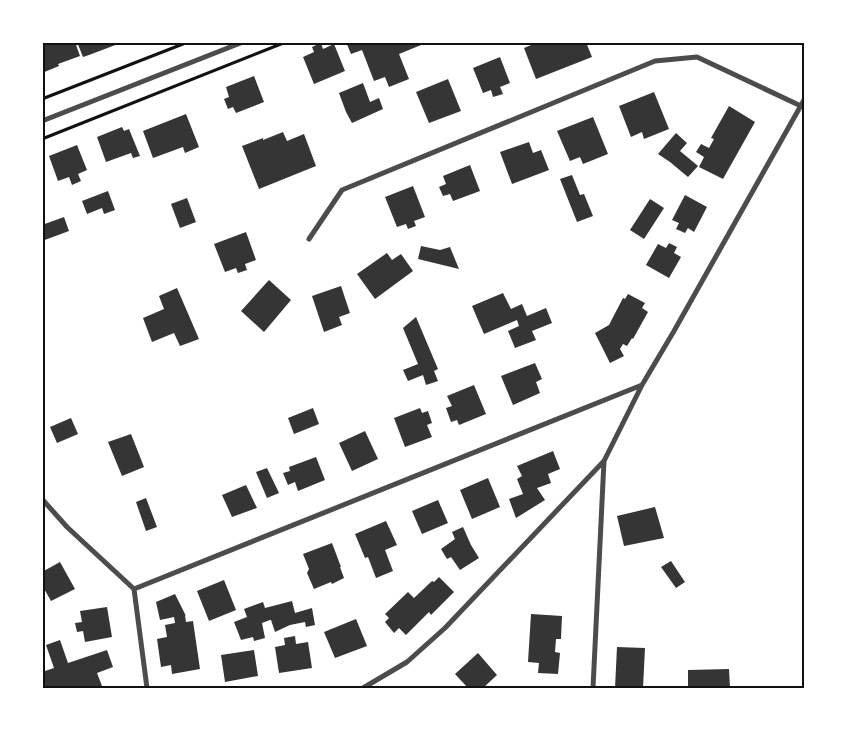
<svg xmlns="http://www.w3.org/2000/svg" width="847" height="731" font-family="'Alegreya Sans',sans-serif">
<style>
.building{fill:#353535}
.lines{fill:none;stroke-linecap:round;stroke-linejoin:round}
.path{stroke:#111;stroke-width:3}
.minor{stroke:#4c4c4c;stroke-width:5}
.neatline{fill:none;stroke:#111;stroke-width:2}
</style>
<rect width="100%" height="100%" fill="#fff"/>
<path class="building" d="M46 42H75L80 56 58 64 59 66 42 73V44Z
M77 42H118V44L89 55 83 57Z
M346 42H426V43L399 54 409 79 389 87 385 77 374 81 362 50 351 54Z
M538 42H586L592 57 536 79 524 48Z
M321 43 323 49 334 44 345 71 314 84 303 57 314 52 312 47Z
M500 57 510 83 500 87 503 94 493 97 491 90 483 93 473 68Z
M254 76 264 102 236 113 233 107 228 109 224 99 229 97 226 87Z
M448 79 461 111 429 123 416 92Z
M363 83 370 102 379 98 383 109 352 123 346 112 339 93Z
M654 92 669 129 644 139 642 132 631 137 619 106Z
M729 106 755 122 723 179 699 167 704 157 696 152 701 144 709 148 714 139 711 138Z
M186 114 199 147 185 153 183 147 153 158 143 131Z
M593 117 608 154 583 164 580 157 570 161 557 131Z
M122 127 124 131 129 129 140 156 133 158 131 153 106 162 97 137Z
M283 132 287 141 304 134 316 166 259 189 242 146 263 138V140Z
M676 133 687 143 680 151 698 166 688 177 670 162 658 154Z
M529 142 533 153 541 150 549 170 512 184 500 152Z
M77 145 87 170 78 174 81 181 72 185 69 177 58 181 49 156Z
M470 165 480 191 453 201 450 194 443 196 439 187 446 184 443 176Z
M572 175 580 195 584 194 593 216 577 222 560 179Z
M413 186 425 217 414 221 416 226 408 229 406 224 397 227 385 197Z
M108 191 115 210 104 214 102 208 87 214 82 201Z
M685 195 707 207 694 232 688 228 685 233 676 229 679 223 672 220Z
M187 198 196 222 180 228 171 204Z
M650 199 664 208 644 239 630 230Z
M64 217 69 231 42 241V225Z
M246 232 256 260 245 264 247 270 238 273 236 268 225 272 214 244Z
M669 243 677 247 674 253 681 257 669 278 646 265 658 244 666 248Z
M421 246 440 250 450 247 459 269 418 259Z
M387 253 392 260 401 254 413 271 375 299 357 274Z
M269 280 291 300 264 332 241 311Z
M341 286 350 313 339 317 342 325 324 332 312 296Z
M177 288 199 339 180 346 174 333 152 342 143 318 164 309 159 296Z
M503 293 511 309 522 304 527 316 546 308 552 323 532 331 536 340 515 348 508 331 519 326 517 320 484 334 472 306Z
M628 294 645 303 642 308 648 312 633 339 632 338 627 346 623 344 620 349 624 356 610 363 595 333 609 325 623 298 625 299Z
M416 317 438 369 434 371 438 381 426 385 423 375 408 381 403 370 418 364 403 328Z
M535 363 542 379 536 382 540 393 513 405 501 376Z
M474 385 486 414 459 425 457 420 451 422 446 408 452 406 447 396Z
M313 408 319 424 294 434 288 418Z
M420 408 422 413 428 411 432 423 427 425 432 437 405 447 394 418Z
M71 418 78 434 57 443 50 427Z
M365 431 378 459 352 471 339 443Z
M131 434 144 467 122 476 108 442Z
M553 451 560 469 548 474 551 483 537 488 545 500 516 518 509 499 523 494 517 479 522 476 517 466Z
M316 457 325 480 298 491 295 482 288 485 283 473 290 471 289 467Z
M267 468 279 493 267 498 256 472Z
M488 478 500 507 472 519 460 490Z
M246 485 257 508 232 517 222 495Z
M146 498 157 527 146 531 136 502Z
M438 500 448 523 422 534 412 511Z
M655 507 664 538 624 546 617 516Z
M386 521 397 545 385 550 393 571 376 578 368 557 365 558 355 534Z
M463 527 471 545 479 558 460 570 451 557 447 559 441 549 455 539 452 532Z
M332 543 341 567H340L344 578 332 584 331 582 314 589 307 573 309 569 303 554Z
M671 561 685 582 676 588 661 567Z
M60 562 75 589 51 601 42 585V572Z
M439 577 454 592 431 615 429 612 406 635 399 628 394 633 385 622 389 618 385 614 408 592 414 598 432 581 434 582Z
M224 580 236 610 209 621 197 591Z
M175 594 186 616 185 615 186 622 193 621 200 669 172 674 171 665 161 667 157 639 167 637 165 625 175 623 174 617 160 620 156 602Z
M292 601 295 613 312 608 315 625 306 627 305 622 290 625 275 632 271 620H270L262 623 265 638 254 641 253 637 241 640 234 622 247 617 244 609 263 602 265 608Z
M107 607 112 637 85 642 83 631 77 632 75 623 82 622 80 611Z
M531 614 562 616 561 639H556L555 652 560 653 558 674 538 673 539 663 528 662Z
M356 619 367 646 335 658 324 632Z
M295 636 296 644 308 642 312 668 279 673 275 647 285 645 284 638Z
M60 640 68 663 107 650 113 667 97 673 102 686 96 688H42V672L54 668 46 645Z
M617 647 645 648 643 688H615Z
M254 650 258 676 225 682 221 655Z
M478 653 497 675 483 688H468L455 674Z
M729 669 730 688H688V670Z"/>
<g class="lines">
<path class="path" d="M42 99 188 42
M42 139 286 42"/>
<path class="minor" d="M42 121 243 42
M309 239 342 190 655 61 697 57 801 106
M42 499 67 527 134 589 147 688
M134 589 642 385
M363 688 407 662 445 628 604 461 642 385 674 331 804 100
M593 688 604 461"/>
</g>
<rect width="847" height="731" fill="none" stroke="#ffffff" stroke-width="88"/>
<rect x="44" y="44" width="759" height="643" class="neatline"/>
</svg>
